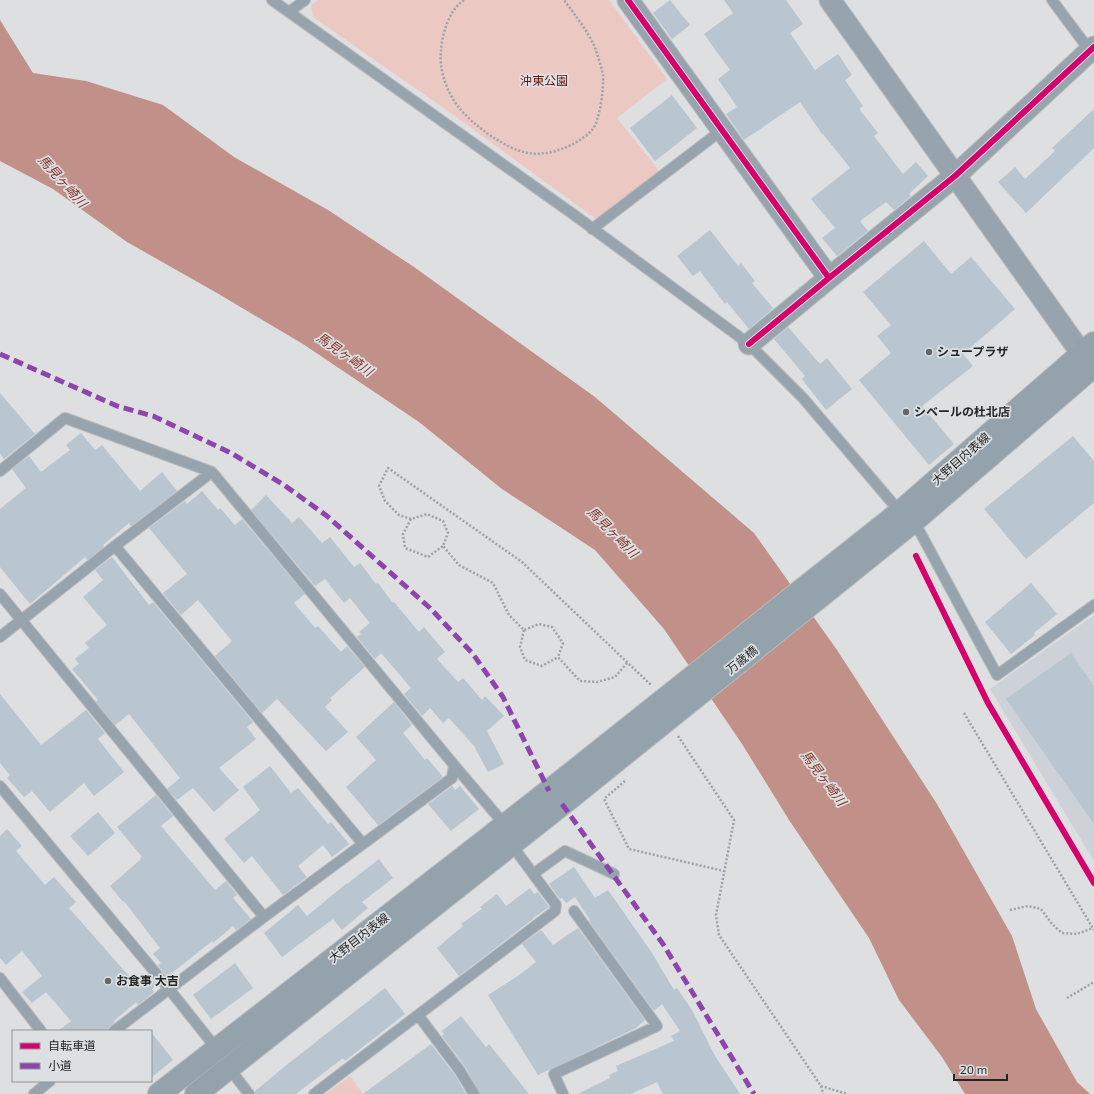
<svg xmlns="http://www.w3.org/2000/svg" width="1094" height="1094" font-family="'Exo 2','Noto Sans JP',sans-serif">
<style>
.built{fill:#ccd2d7}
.green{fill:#ecc8c2}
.water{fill:#c19189}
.building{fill:#b9c5cf}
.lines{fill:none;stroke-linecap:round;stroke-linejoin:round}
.lane-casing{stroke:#b9babb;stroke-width:12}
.street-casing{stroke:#b9babb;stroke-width:23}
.secondary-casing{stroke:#b9babb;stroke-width:24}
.path{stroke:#9aa2a8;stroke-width:2.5;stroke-dasharray:2 2;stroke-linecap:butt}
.lane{stroke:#97a4ae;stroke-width:10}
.street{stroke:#97a4ae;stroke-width:21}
.secondary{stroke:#94a2ac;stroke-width:22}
.quiet{stroke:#8e44ad;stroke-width:5;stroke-dasharray:10 5;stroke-linecap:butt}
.cycleway-casing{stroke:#dce0e2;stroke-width:8}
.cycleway{stroke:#d6006c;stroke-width:6}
.poi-dot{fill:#656667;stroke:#dce0e2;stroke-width:1.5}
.labels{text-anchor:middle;stroke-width:3.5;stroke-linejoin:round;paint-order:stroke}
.park-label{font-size:12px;fill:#650e04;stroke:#dce0e2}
.poi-label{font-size:12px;font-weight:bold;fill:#242526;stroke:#dce0e2;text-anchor:start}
.street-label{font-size:12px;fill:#242526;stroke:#dce0e2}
.water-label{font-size:13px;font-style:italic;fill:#852f22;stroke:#dce0e2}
</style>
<rect width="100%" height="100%" fill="#dddfe1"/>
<path class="built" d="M1094 615V861L990 689Z"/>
<path class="green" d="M318 0H609L667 79 617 118 660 172 596 219 448 111 313 17 311 5Z
M350 1076 363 1094H326Z"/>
<path class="water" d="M0 20 33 73 86 81 163 105 234 157 328 210 414 267 595 397 754 533 837 650 937 804 1012 936 1036 1009 1077 1082 1090 1094H965L942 1057 899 1000 869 938 789 820 742 744 664 629 595 550 502 489 419 422 303 344 217 293 127 242 53 189 0 161Z"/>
<path class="building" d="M670 0 690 25 672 39 653 13Z
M724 0H786L803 24 790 33 815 70 838 54 852 75 845 80 863 106 859 109 878 133 874 136 903 174 916 162 928 176 909 194 911 196 894 210 886 202 860 221 868 231 837 256 822 238 835 228 811 199 850 168 823 134H822L800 102 744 140 726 114 737 107 718 79 730 70 704 34 733 13Z
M672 95 697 128 655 161 630 128Z
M1094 109V148L1026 213 998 182 1015 167 1025 179 1055 151 1052 148Z
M710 230 738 266 741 263 755 281 752 283 773 308 749 329 727 302 725 304 700 271 693 276 677 256Z
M924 241 951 274 971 257 1015 309 963 354 973 366 922 406 954 444 929 465 859 380 891 353 877 336 891 325 863 292Z
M788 327 820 364 827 358 852 389 826 410 802 379 805 376 774 339Z
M0 393 35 434 4 459 0 453Z
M81 433 95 450 102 445 140 491 162 472 177 491 131 526 129 523 103 545 104 547 87 560 85 557 30 604 0 567V509L26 488 12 469 29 456 41 472 70 450 66 445Z
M1073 436 1094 461V503L1026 559 984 509Z
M202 491 218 510 220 508 235 525 242 519 305 594 294 603 315 628 318 626 341 652 347 646 365 667 330 698 332 700 325 707 348 732 326 751 277 699 262 713 215 656 232 641 198 600 181 615 163 593 187 574 149 528 185 501 187 504Z
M266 495 292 523 299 517 322 543 330 537 354 567 360 563 376 584 378 583 393 603 394 602 419 632 424 627 445 652 437 659 458 682 463 678 482 700 485 696 504 716 487 731 504 764 488 772 474 746 449 718 443 723 430 708 422 716 404 694 411 688 381 653 375 659 357 637 361 634 359 632 370 623 350 598 344 603 325 579 315 586 251 510Z
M112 557 149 605 153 602 253 722 247 727 256 739 219 768 239 790 214 812 193 788 177 800 167 789 180 778 129 714 115 725 96 702 98 700 72 669 79 664 75 659 89 648 85 643 107 625 83 597 103 580 95 570Z
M1031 583 1057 614 1034 633 1035 635 1011 654 985 622Z
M1071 653 1094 686V824L1006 699Z
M0 694 41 745 86 710 105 733 98 739 124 772 94 796 84 783 50 812 32 791 24 797 7 778 10 775 0 763Z
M394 702 412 725 403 733 425 760 427 758 443 777 378 825 346 787 376 760 356 737Z
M270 766 291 793 298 788 328 824 331 822 349 844 332 857 323 845 298 866 307 877 283 895 252 856 244 863 224 839 260 810 243 787Z
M452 786 455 790 460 786 479 809 451 831 428 804Z
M156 795 173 816 161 826 215 890 226 881 237 895 233 898 251 919 236 930 233 926 213 943 212 941 167 977 158 965 161 963 153 954 160 948 124 901 123 902 110 886 141 859 140 858 142 857 117 827Z
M98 812 115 833 88 856 70 836Z
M7 829 22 846 16 851 45 885 54 877 76 902 69 908 135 983 147 973 157 985 152 989 154 992 138 1005 136 1002 114 1021 115 1022 106 1031H58L71 1021 46 992 32 1003 22 992 42 976 22 951 6 965 0 958V836Z
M379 859 393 878 362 902 368 908 342 930 333 919 282 957 264 933 298 905 307 916 347 883V884Z
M574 867 595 898 608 890 652 953 674 990 677 988 692 1010 715 1056 740 1094H663L657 1082 631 1094H578L610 1078 609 1075 618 1071 616 1066 674 1041 671 1036 680 1031 662 1004 654 1011 589 921 590 920 575 897 566 903 562 898 560 899 549 884Z
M530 888 534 894 538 892 549 907 533 918V919L459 976 437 948 463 926 461 924 482 909 480 907 497 894 506 906Z
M578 928 645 1020 636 1028 538 1075 488 995 518 976 536 962 522 944 541 930 553 945Z
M235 963 253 988 211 1019 193 995Z
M385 988 405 1014 345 1061 343 1058 296 1094H255V1091L289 1063Z
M461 1016 486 1047 489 1044 529 1094H480L466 1068 442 1036 444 1034 442 1031Z
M151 1032 173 1060 151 1078Z
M431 1044 455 1075 466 1094H363Z"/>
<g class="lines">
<g class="lane-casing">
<path id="lane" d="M272 0 577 217 749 344 803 398 900 512
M1052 0 1090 51
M289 12 305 0
M592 229 722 130
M0 471 65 418 212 472 115 546
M212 472 454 765 452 778 363 844
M914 521 997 675 1094 605
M0 594 264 917 114 1031
M0 637 115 546 363 844 264 917
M454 765 505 825
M0 786 169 989 216 1048
M533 874 565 851 614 874
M0 978 41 1031
M418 1015 460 1071 474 1094
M229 1068 249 1094
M34 1094 50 1081
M314 1094 555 911 556 905 511 844
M563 1094 554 1074 657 1026 574 911"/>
</g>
<g class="street-casing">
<path id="street" d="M628 0 829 278
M830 0 1082 354
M749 344 829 278 955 176 1094 47"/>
</g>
<g class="secondary-casing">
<path id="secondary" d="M159 1094 559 783 900 512 1094 343
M196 1094 570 798 914 521 1094 366"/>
</g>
<path class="path" d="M464 0C449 10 442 34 441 51 439 69 446 90 457 105 471 124 505 149 528 153 544 156 562 150 575 143 581 139 587 136 592 130 600 121 604 87 603 75 601 66 598 56 595 48 589 32 574 14 564 0
M411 519 403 534 405 548 428 557 443 546
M524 630 520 647 525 660 542 666 558 657
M627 663 615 677 597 682 580 681 558 657 563 643 552 627 539 624 524 630 509 615 493 583 459 565 443 546 448 533 443 521 427 514 411 519 399 515 385 501 379 486 388 468 522 562 651 685
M964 713 1094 930
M678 736 734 820 716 915 719 935 821 1086 823 1094
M625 781 604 799 629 849 724 871
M1010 910 1028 906 1041 909 1052 924 1062 933 1077 934 1093 928
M1067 998 1094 982
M821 1086 847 1094"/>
<use href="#lane" class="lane"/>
<use href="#street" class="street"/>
<use href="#secondary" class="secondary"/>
<path class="quiet" d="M0 354 117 406 153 416 231 453 284 485 327 516 430 608 473 654 503 697 549 791
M562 804 663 944 754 1094"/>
<g class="cycleway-casing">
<path id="cycleway" d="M628 0 829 278
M749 344 829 278 955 176 1094 47
M916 556 988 703 1094 883"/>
</g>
<use href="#cycleway" class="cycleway"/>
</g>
<g class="poi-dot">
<circle cx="929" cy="352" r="4"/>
<circle cx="906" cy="412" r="4"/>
<circle cx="108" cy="981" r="4"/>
</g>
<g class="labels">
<g class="park-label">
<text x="544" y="85">沖東公園</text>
</g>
<g class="poi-label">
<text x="937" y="356">シュープラザ</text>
<text x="914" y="416">シベールの杜北店</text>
<text x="116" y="985">お食事 大吉</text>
</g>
<g class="street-label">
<text transform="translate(961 459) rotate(-41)" y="4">大野目内表線</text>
<text transform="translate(742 660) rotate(-39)" y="4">万歳橋</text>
<text transform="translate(359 938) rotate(-38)" y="4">大野目内表線</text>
</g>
<g class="water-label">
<text transform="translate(63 181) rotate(48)" y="5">馬見ヶ崎川</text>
<text transform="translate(345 354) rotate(35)" y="5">馬見ヶ崎川</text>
<text transform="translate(613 532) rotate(45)" y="5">馬見ヶ崎川</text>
<text transform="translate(824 778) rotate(53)" y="5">馬見ヶ崎川</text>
</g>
</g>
<rect x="12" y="1030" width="140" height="52" fill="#dce0e2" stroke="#929597"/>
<rect x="20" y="1043" width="20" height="6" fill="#d6006c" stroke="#929597"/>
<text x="48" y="1050" font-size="12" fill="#242526">自転車道</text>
<rect x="20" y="1063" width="20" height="6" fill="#8e44ad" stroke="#929597"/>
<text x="48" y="1070" font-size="12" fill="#242526">小道</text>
<path d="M954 1074v6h53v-6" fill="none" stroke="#242526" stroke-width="2"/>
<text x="960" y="1074" font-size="12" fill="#242526" stroke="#dce0e2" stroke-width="3" paint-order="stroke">20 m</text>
</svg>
